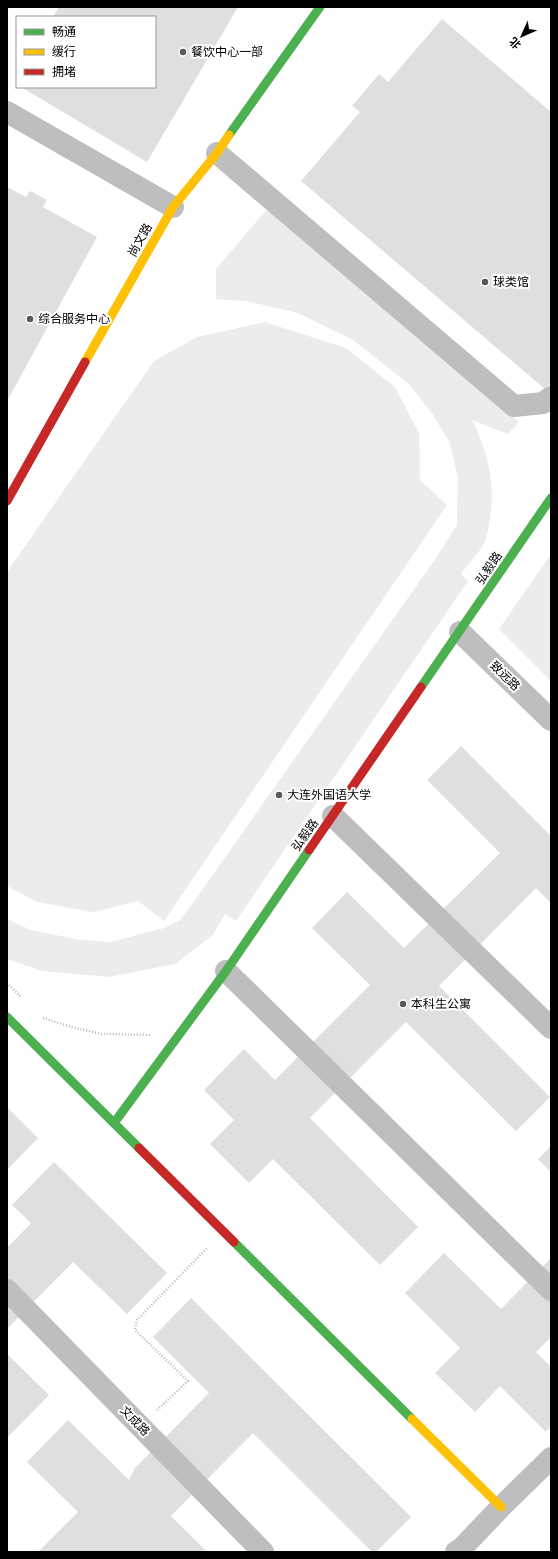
<svg xmlns="http://www.w3.org/2000/svg" width="558" height="1559" font-family="'Work Sans','Noto Sans SC',sans-serif">
<style>
.green{fill:#ececec}
.building{fill:#dfdfdf}
.lines{fill:none;stroke-linecap:round;stroke-linejoin:round}
.path{stroke:#b9b9b9;stroke-width:2.5;stroke-dasharray:1 2;stroke-linecap:butt}
.street{stroke:#bebebe;stroke-width:22}
.fast{stroke:#4caf50;stroke-width:9}
.slow{stroke:#ffc107;stroke-width:9}
.jam{stroke:#c62828;stroke-width:9}
.poi-dot{fill:#595959;stroke:#fff;stroke-width:1.5}
.labels{text-anchor:middle;stroke-width:4;stroke-linejoin:round;paint-order:stroke}
.poi-label{font-size:12px;fill:#000;stroke:#fff;text-anchor:start}
.street-label{font-size:12px;fill:#000;stroke:#fff}
</style>
<rect width="100%" height="100%" fill="#fff"/>
<path class="green" d="M268 208 519 422 508 434 472 420C489 455 496 484 489 524 488 529 487 537 485 542 479 553 469 563 461 574L468 581 236 921 225 914 213 935 175 964 109 977 42 971 7 959V919L31 930 80 940 110 942 164 928 180 920 195 900 436 558 457 525 458 478 450 443 433 415 410 385 353 340 298 313 246 301 216 299V269Z
M265 322 346 348 395 387 419 433 420 480 447 505 164 921 138 901 93 912 37 902 7 886V572L154 361 197 337Z
M551 554V681L499 629Z"/>
<path class="building" d="M59 7H238L147 162 21 87H155V17H53Z
M442 19 551 112V382L545 389 301 181 360 112 352 106 379 74 388 82Z
M7 187 26 197 30 191 47 200 43 207 97 237 7 401Z
M461 746 551 836V903L536 888 439 986 550 1097 516 1131 406 1022 310 1118 418 1227 380 1265 273 1159 249 1183 210 1144 234 1120 204 1090 244 1049 275 1080 370 985 312 928 347 892 404 948 500 853 427 780Z
M7 1107 38 1138 7 1170Z
M551 1146V1172L538 1159Z
M54 1162 167 1273 127 1314 73 1262 7 1329V1248L31 1223 12 1205Z
M444 1253 501 1309 551 1258V1337L536 1352 551 1367V1426L546 1432 500 1386 475 1412 435 1373 460 1348 405 1293Z
M191 1298 411 1517 376 1552H372L253 1433 171 1516 207 1552H38L78 1512 27 1462 68 1420 129 1480 135 1468 209 1393 153 1337Z
M7 1354 49 1395 7 1438Z"/>
<g class="lines">
<path class="path" d="M7 983 21 997
M43 1018 75 1028 102 1034 150 1035
M157 1410 188 1381 135 1330 137 1320 207 1248"/>
<path class="street" d="M7 112 173 207
M217 153 514 406 543 403 551 397
M460 632 551 720
M333 816 551 1028
M226 971 551 1290
M7 1290 263 1552
M456 1552 461 1549 501 1507 551 1458"/>
<path class="fast" d="M229 135 320 7
M421 687 551 498
M7 1017 139 1148
M114 1123 226 971 309 850
M234 1242 412 1419"/>
<path class="slow" d="M85 362 173 207 217 153 229 135
M412 1419 501 1507"/>
<path class="jam" d="M7 501 85 362
M309 850 421 687
M139 1148 234 1242"/>
</g>
<g class="poi-dot">
<circle cx="183" cy="52" r="4"/>
<circle cx="485" cy="282" r="4"/>
<circle cx="30" cy="319" r="4"/>
<circle cx="279" cy="795" r="4"/>
<circle cx="403" cy="1004" r="4"/>
</g>
<g class="labels">
<g class="poi-label">
<text x="191" y="56">餐饮中心一部</text>
<text x="493" y="286">球类馆</text>
<text x="38" y="323">综合服务中心</text>
<text x="287" y="799">大连外国语大学</text>
<text x="411" y="1008">本科生公寓</text>
</g>
<g class="street-label">
<text transform="translate(140 240) rotate(-61)" y="4">尚文路</text>
<text transform="translate(489 568) rotate(-56)" y="4">弘毅路</text>
<text transform="translate(505 676) rotate(44)" y="4">致远路</text>
<text transform="translate(305 835) rotate(-55)" y="4">弘毅路</text>
<text transform="translate(135 1421) rotate(46)" y="4">文成路</text>
</g>
</g>
<rect width="558" height="1559" fill="none" stroke="#000000" stroke-width="16"/>
<rect x="16" y="16" width="140" height="72" fill="#ffffff" stroke="#999999"/>
<rect x="24" y="29" width="20" height="6" fill="#4caf50" stroke="#999999"/>
<text x="52" y="36" font-size="12" fill="#000000">畅通</text>
<rect x="24" y="49" width="20" height="6" fill="#ffc107" stroke="#999999"/>
<text x="52" y="56" font-size="12" fill="#000000">缓行</text>
<rect x="24" y="69" width="20" height="6" fill="#c62828" stroke="#999999"/>
<text x="52" y="76" font-size="12" fill="#000000">拥堵</text>
<g transform="translate(522 36) rotate(225)" stroke="#ffffff" stroke-width="3" paint-order="stroke">
<path d="M0-3L7 15L0 10L-7 15Z" fill="#000000"/>
<text y="-6" font-size="11" font-weight="bold" text-anchor="middle" fill="#000000">北</text>
</g>
</svg>
